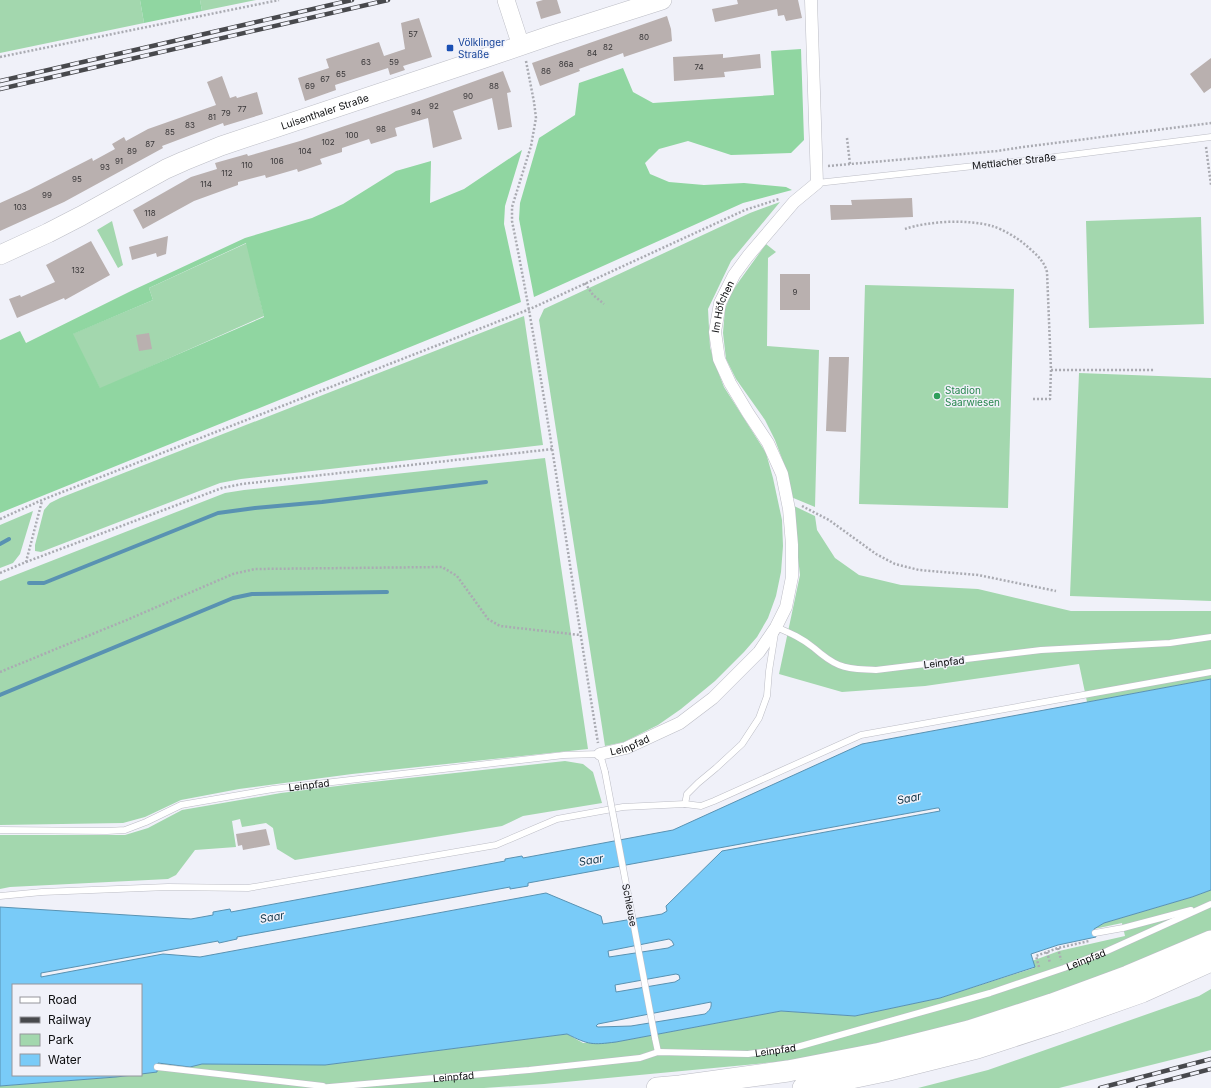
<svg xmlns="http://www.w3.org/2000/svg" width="1211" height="1088" font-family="Inter,sans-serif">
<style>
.green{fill:#a3d7ae}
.forest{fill:#90d6a1;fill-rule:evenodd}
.water{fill:#79cbf8;stroke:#5992b2;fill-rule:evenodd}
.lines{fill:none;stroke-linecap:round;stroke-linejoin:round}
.stream{stroke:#5992b2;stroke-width:4}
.building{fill:#b9b0af}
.lane-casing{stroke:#bcbdc5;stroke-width:7}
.street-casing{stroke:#bcbdc5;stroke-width:13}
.secondary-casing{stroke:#bcbdc5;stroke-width:18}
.primary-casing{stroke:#bcbdc5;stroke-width:20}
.highway-casing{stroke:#bcbdc5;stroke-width:22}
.path{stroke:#aaabb2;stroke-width:2.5;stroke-dasharray:2 2;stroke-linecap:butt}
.lane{stroke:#fff;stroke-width:6}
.street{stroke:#fff;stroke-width:12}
.secondary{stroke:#fff;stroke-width:17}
.primary{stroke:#fff;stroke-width:19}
.highway{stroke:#fff;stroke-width:21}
.rail-casing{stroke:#48494d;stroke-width:4.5}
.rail{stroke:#f0f1f9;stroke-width:3;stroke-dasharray:9;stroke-linecap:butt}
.lane-bridge-casing{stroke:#bcbdc5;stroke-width:7;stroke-linecap:butt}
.lane-bridge{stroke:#fff;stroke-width:6}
.transit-dot{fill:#1a4fb4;stroke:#f0f1f9;stroke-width:1.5}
.leisure-dot{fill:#2e9e5b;stroke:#f0f1f9;stroke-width:1.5}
.labels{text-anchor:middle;stroke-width:3;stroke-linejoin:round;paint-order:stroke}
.number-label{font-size:8px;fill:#383638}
.transit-label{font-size:10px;fill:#164399;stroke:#f0f1f9;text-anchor:start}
.street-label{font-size:10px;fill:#0d0e10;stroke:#f0f1f9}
.leisure-label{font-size:10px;fill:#27864d;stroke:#f0f1f9;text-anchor:start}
.water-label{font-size:11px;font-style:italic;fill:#123649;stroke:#f0f1f9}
</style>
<rect width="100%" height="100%" fill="#f0f1f9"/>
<path class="green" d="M0 0H140L144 23 0 53Z
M200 0H256L202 11Z
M780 202 731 261 708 309 710 347 714 361 724 387 766 453 773 478 782 520 783 546 781 572 776 596 768 618 757 637 744 652 715 681 681 709 658 725 624 742 605 746 539 320 544 309 750 213Z
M1201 217 1204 324 1089 328 1086 221Z
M112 221 123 265 118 268 97 230Z
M247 243 264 316 100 389 72 334 153 300 149 288Z
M766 244 776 252 768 258 767 346 819 350 815 507 791 497 784 464 775 440 765 420 736 379 726 359 723 333 725 309 731 293 740 280Z
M865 285 1014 289 1008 508 859 504Z
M524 316 543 445 241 479 220 483 41 552 35 551V545L44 510 50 503 60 498Z
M1079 373 1211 378V601L1070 596Z
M545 458 588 749 352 774 239 789 181 800 145 817 123 823 0 825V581L225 493 244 490Z
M792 505 815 516 817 530 835 558 859 575 901 585 978 589 1071 611H1211V679L1087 702 1079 664 925 686 842 692 779 674 800 575Z
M33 511 20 554 13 563 0 568V525Z
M565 761 583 764 593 772 602 803 523 816 502 826 295 860 277 849 273 828 266 823 242 827 240 819 232 821 236 847 195 850 176 875 168 879 10 887 0 889V835H125L148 828 182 810 281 793 354 784Z
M1211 890V933L1136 969 984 1018 808 1059 544 1084 484 1088H0V1086L141 1075V1074L157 1071V1063L190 1067 202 1064 325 1065 567 1034 583 1043 616 1042 781 1011 855 1016 940 998 1034 968 1032 961 1059 951 1125 936 1122 923 1094 929 1104 923 1192 897Z
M1211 989V1050L1059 1088H918L988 1070 1199 996Z"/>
<path class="forest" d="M140 0H200L202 11 144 23Z
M801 49 804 140 791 153 731 155 688 141 659 149 645 163 650 174 669 182 704 185 744 183 786 187 792 190 743 203 534 297 519 219 520 203 539 138 575 115 579 83 623 68 633 92 653 103 774 95 771 51Z
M522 150 505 206 504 224 521 302 0 513V340L20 331 26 343 131 291 245 238 312 218 343 204 396 171 431 161 430 203 464 189ZM246 243 264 317 100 388 73 334 153 300 149 288Z"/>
<path class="water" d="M1211 679V890L1192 897 1104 923 1094 929 1096 937 1058 945 1031 954 1035 967 940 998 855 1016 781 1011 616 1042C592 1045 589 1045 567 1034L325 1065 202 1064 190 1067 158 1063 157 1072 141 1074V985H13V1075H133L116 1077 0 1086V907L191 919 213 915V912L230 909 231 912 505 861V859L522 856 523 858 673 830 862 744ZM937 808H939L940 811 722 851 666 906 667 911 662 914 603 924 601 916 546 893 200 957 163 954 41 977V973L218 941 219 943 237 939V937L510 887V889L528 886V883ZM669 939 672 941 674 945 668 948 609 957 608 951ZM676 974 679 975 680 979 675 982 616 992 615 985ZM711 1002C712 1008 709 1011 705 1014L631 1026 598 1027 596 1026 598 1024Z"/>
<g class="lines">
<path class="stream" d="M0 544 9 539
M29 583H44L218 513 255 508 322 502 486 482
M0 695 233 598 252 594 387 592"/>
</g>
<path class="building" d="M543 0H557L561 13 541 19 536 2Z
M737 0H798L802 18 786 21 784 15 778 16 777 9 715 22 712 9 738 4Z
M667 16 671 29 672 41 624 57 623 53 579 69 580 71 540 86 532 63Z
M419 18 432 57 403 66 405 70 390 75 388 68 335 85 336 90 305 101 298 78 329 68 326 59 379 42 384 56 405 49 401 23Z
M723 54V58L760 54 761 68 724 72 725 77 674 81 673 57Z
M1211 58V88L1204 93 1190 74Z
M503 71 511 92 507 93 512 127 498 130 492 98 453 111 462 139 433 148 428 118 395 128 397 136 371 144 369 139 342 148V152L320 159 322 164 298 172 297 169 266 178 265 175 238 182V185L194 201 143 229 133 210 191 177 217 169 215 163 247 154 248 156 300 141 422 100Z
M222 76 230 98 236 96 237 98 257 92 263 114 224 126 223 123 162 146 163 148 64 202 0 231V203L29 190 92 158 93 161 115 149 112 144 124 137 126 141 148 129 216 105 207 82Z
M912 198 913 217 831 220 830 205H852L851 200Z
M168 236 166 254 157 257 156 253 132 260 129 247Z
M91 241 110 275 65 300 64 298 17 318 9 299 20 295 21 297 55 282 46 265Z
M780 274H810V310H780Z
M149 333 152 349 139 351 136 335Z
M829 357H849L846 432 826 431Z
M266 829 270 845 243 850 242 845 238 846 236 834Z"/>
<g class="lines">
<g class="lane-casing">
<g id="lane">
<path d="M817 183 1039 159 1211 137"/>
<path d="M1211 637 1170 643 1041 650 876 670C864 669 850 670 839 665 829 661 822 655 814 648 802 638 790 633 776 627L769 671 767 696 759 718 742 744 716 768 698 783 687 794 685 804 701 806 714 801 861 735 1211 672"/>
<path id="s1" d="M0 830 107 831 125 830 146 822 181 805 273 789 564 755 600 754 605 772"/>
<path d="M0 896 42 892 168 887 248 888 496 845 557 819 623 807 685 804"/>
<path d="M1095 933 1123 928 1191 910"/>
<path d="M655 1038 658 1052"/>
<path d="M157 1067 323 1086"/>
<path id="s2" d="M318 1088 529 1070 640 1058 658 1052 748 1054 797 1047 990 993 1064 968 1107 951 1211 904"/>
</g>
</g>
<g class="street-casing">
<g id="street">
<path id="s3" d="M600 754 626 748 680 723 713 698 759 652 776 627 786 607 792 577V545L789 509 782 474 768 443 748 413 730 383 719 359 715 332 720 303 734 275 748 256 794 202 817 183 811 0"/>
</g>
</g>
<g class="secondary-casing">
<path id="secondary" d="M506 0 521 46"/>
</g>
<g class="primary-casing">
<g id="primary">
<path id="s4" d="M0 255 48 233 81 216 166 169 184 161 221 146 482 59 552 35 662 0"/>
</g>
</g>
<g class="highway-casing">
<path id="highway" d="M657 1088 680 1086 788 1071 881 1053 969 1031 1052 1004 1128 976 1211 941
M803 1088 885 1071 977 1048 1060 1021 1142 992 1211 961"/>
</g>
<path class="path" d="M0 57 279 0
M526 61 534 102 536 118 531 146 512 207V221C547 394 569 569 598 743
M847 138 850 164
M1206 147 1211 185
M828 166 997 151 1023 147 1211 123
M905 229C928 221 968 219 992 226 1003 229 1021 240 1029 248 1037 255 1044 261 1047 272L1051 370H1154
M585 283 593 295 604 304
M1033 399H1050L1051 370
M802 506 829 520 876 554 895 564 919 570 978 575 1056 591
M0 519 42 500 530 309 745 210 779 199
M26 562 222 488 242 484 553 449
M0 573 26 562 42 501
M0 672 129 619 233 574 255 569 442 567 457 576 488 619 500 626 580 635
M1058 948 1061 960
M1047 952 1050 963
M1039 967 1036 956 1058 948 1089 941"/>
<use href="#lane" class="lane"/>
<use href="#street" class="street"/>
<use href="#secondary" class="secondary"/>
<use href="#primary" class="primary"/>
<use href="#highway" class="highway"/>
<g class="rail-casing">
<path id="rail" d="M0 81 352 0
M0 89 388 0
M1100 1088 1211 1059
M1138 1088 1211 1069"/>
</g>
<use href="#rail" class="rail"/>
<g class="lane-bridge-casing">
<path id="lane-bridge" d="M605 772 655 1038"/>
</g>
<use href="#lane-bridge" class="lane-bridge"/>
</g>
<rect class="transit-dot" x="446" y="44" width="8" height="8" rx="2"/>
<circle class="leisure-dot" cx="937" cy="396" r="4"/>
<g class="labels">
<g class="number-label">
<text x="413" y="37">57</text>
<text x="644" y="40">80</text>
<text x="608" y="50">82</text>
<text x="592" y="56">84</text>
<text x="366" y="65">63</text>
<text x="394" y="65">59</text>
<text x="566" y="67">86a</text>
<text x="699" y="70">74</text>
<text x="546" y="74">86</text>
<text x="341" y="77">65</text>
<text x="325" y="82">67</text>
<text x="310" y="89">69</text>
<text x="494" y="89">88</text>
<text x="468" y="99">90</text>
<text x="434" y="109">92</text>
<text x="242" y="112">77</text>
<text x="416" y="115">94</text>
<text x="226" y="116">79</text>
<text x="212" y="120">81</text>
<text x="190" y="128">83</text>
<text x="381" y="132">98</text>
<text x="170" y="135">85</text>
<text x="352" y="138">100</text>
<text x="328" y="145">102</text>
<text x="150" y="147">87</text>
<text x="132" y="154">89</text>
<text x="305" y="154">104</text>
<text x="119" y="164">91</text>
<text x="277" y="164">106</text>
<text x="247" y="168">110</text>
<text x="105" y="170">93</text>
<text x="227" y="176">112</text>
<text x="77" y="182">95</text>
<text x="206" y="187">114</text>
<text x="47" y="198">99</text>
<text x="20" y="210">103</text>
<text x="150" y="216">118</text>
<text x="78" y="273">132</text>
<text x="795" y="295">9</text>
</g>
<g class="transit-label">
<text x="458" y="46">Völklinger<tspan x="458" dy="12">Straße</tspan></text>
</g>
<g class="street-label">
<text dy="4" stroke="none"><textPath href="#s4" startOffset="356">Luisenthaler Straße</textPath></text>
<text transform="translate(1014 161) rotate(-6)" y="4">Mettlacher Straße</text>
<text dy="4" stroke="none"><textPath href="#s3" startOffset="565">Im Höfchen</textPath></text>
<text transform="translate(944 662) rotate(-7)" y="4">Leinpfad</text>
<text dy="4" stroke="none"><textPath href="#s3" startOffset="31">Leinpfad</textPath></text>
<text dy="4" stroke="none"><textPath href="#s1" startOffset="316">Leinpfad</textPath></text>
<text transform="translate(630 905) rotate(79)" y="4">Schleuse</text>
<text dy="4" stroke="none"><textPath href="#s2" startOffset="784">Leinpfad</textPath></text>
<text dy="4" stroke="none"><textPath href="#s2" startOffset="460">Leinpfad</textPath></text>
<text dy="4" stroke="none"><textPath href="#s2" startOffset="136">Leinpfad</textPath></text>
</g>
<g class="leisure-label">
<text x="945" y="394">Stadion<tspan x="945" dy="12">Saarwiesen</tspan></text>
</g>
<g class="water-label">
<text transform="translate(909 798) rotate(-11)" y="4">Saar</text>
<text transform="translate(591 860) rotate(-10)" y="4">Saar</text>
<text transform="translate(272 917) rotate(-10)" y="4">Saar</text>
</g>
</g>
<rect x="12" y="984" width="130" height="92" fill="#f0f1f9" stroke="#95969c"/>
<rect x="20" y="997" width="20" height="6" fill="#ffffff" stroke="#95969c"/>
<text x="48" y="1004" font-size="12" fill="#0d0e10">Road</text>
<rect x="20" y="1017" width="20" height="6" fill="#48494d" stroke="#95969c"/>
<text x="48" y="1024" font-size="12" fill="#0d0e10">Railway</text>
<rect x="20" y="1034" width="20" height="12" fill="#a3d7ae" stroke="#95969c"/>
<text x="48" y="1044" font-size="12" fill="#0d0e10">Park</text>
<rect x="20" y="1054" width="20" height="12" fill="#79cbf8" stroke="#95969c"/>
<text x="48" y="1064" font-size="12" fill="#0d0e10">Water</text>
</svg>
